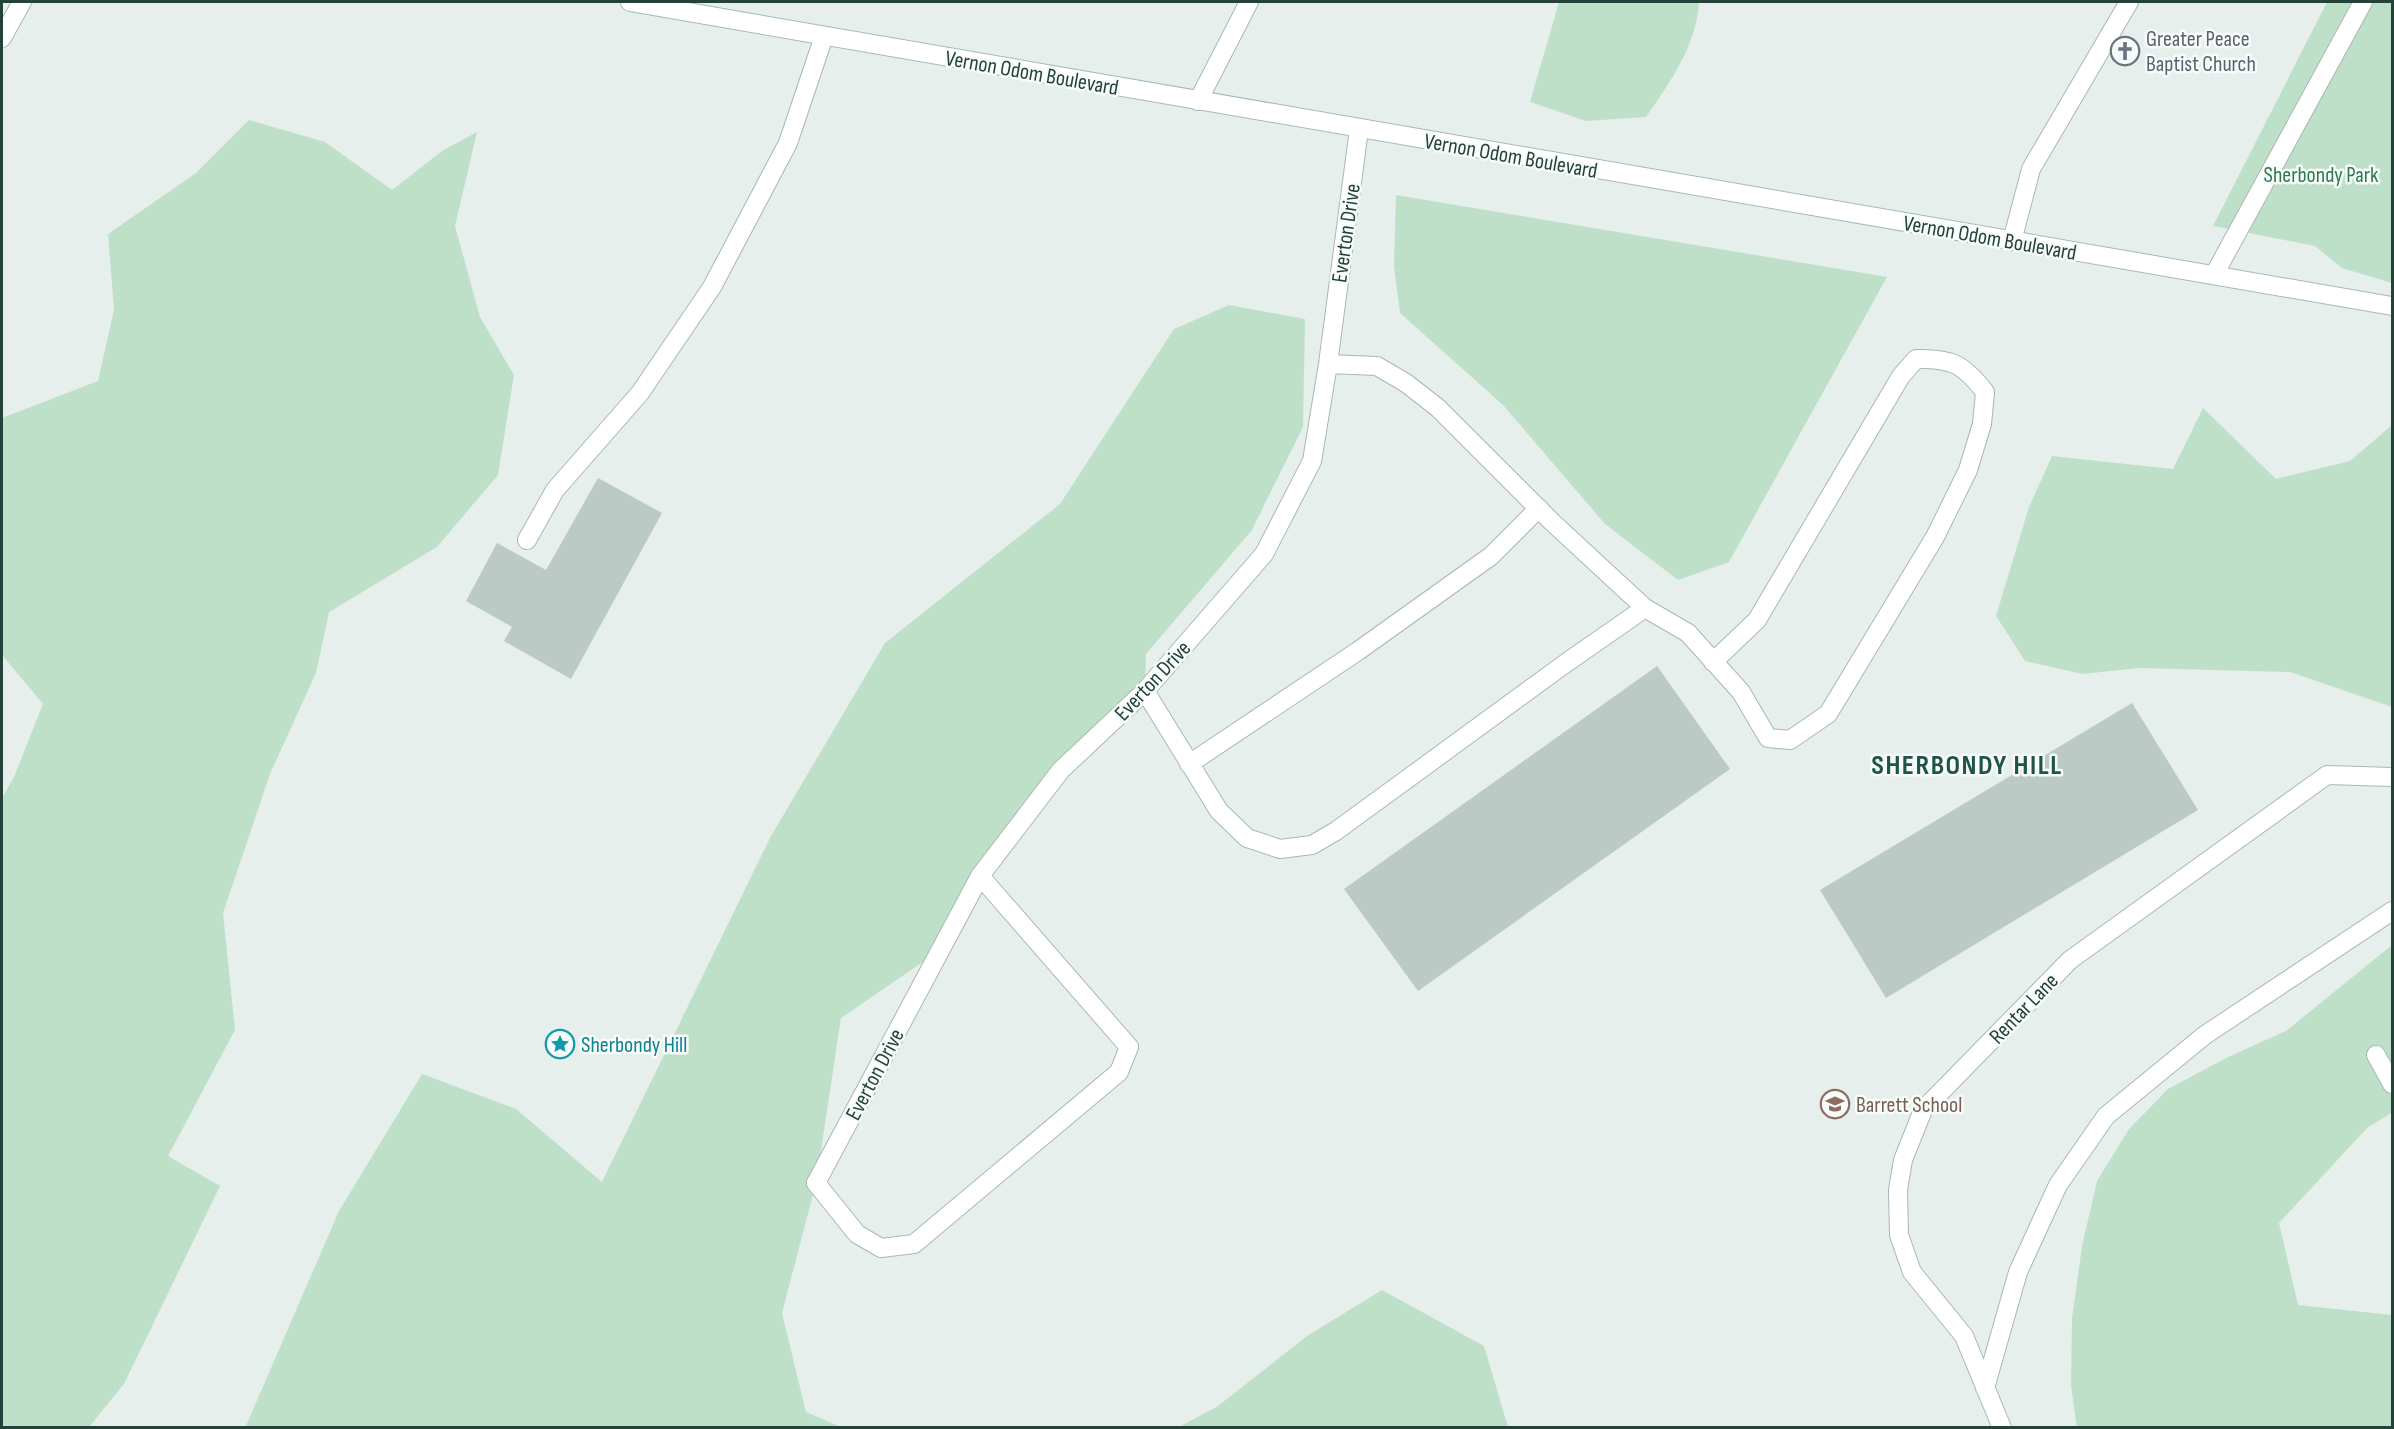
<svg xmlns="http://www.w3.org/2000/svg" width="2394" height="1429" font-family="'Sofia Sans Condensed',sans-serif">
<style>
.green{fill:#bfe0c8}
.building{fill:#bbcac4}
.lines{fill:none;stroke-linecap:round;stroke-linejoin:round}
.lane-casing{stroke:#a8b8b2;stroke-width:20}
.street-casing{stroke:#a8b8b2;stroke-width:20}
.secondary-casing{stroke:#a4bbb3;stroke-width:20}
.lane{stroke:#fff;stroke-width:18}
.street{stroke:#fff;stroke-width:18}
.secondary{stroke:#fff;stroke-width:18}
.labels{text-anchor:middle;stroke-width:5;stroke-linejoin:round;paint-order:stroke}
.worship-label{font-size:22px;fill:#5b616d;stroke:#f7fbf9;text-anchor:start}
.street-label{font-size:22px;fill:#24423a;stroke:#f7fbf9}
.park-label{font-size:22px;fill:#2d7a4b;stroke:#f7fbf9}
.culture-label{font-size:22px;fill:#0d838f;stroke:#f7fbf9;text-anchor:start}
.education-label{font-size:22px;fill:#785e54;stroke:#f7fbf9;text-anchor:start}
.district-label{font-size:28px;font-weight:bold;letter-spacing:1.5px;fill:#1f5548;stroke:#f7fbf9}
</style>
<rect width="100%" height="100%" fill="#e6efeb"/>
<path class="green" d="M1559 2H1699C1697 44 1670 83 1646 117L1586 121 1530 102Z
M2327 2H2392V283L2342 268 2315 246 2213 226Z
M249 120 325 142 392 190 442 151 477 132 455 226 480 317 514 375 498 475 437 547 329 612 316 673 270 774 223 913 235 1030 168 1156 220 1186 124 1384 89 1427H10L2 1425V798L14 777 43 704 2 655V418L98 381 114 310 108 234 196 173Z
M1396 195 1887 277 1729 562 1678 580 1605 524 1503 405 1400 313 1394 266Z
M1229 305 1305 319 1303 427 1252 530 1146 654 1145 691 1060 770 939 951 841 1018 816 1183 782 1313 806 1412 841 1427 245 1428 339 1211 422 1074 516 1109 602 1182 771 836 885 643 1060 504 1174 329Z
M2203 408 2276 479 2350 461 2392 425V707L2290 672 2140 668 2082 674 2025 661 1996 616 2029 507 2052 456 2173 469Z
M2392 945V1113L2368 1127 2279 1223 2298 1305 2392 1315V1427L2077 1428 2071 1386 2072 1318 2082 1246 2097 1181 2129 1129 2168 1089 2228 1057 2286 1031Z
M1382 1290 1484 1346 1508 1427H1179L1218 1406 1307 1336Z"/>
<path class="building" d="M598 478 662 513 571 679 504 641 512 627 466 601 497 543 546 570Z
M1657 666 1730 769 1418 991 1344 889Z
M2132 703 2198 810 1886 998 1820 890Z"/>
<g class="lines">
<g class="lane-casing">
<path id="lane" d="M2012 241 2031 169 2129 2
M2214 275 2363 2
M527 540 555 490 640 393 712 287 788 143 824 36
M1645 608 1688 633 1741 692 1768 738 1790 740 1828 714 1935 537 1968 470 1982 424 1985 392C1963 364 1952 358 1916 359L1901 376 1757 620 1713 662
M816 1183 857 1234 881 1248 914 1244 1119 1072 1129 1047 980 876"/>
</g>
<g class="street-casing">
<path id="street" d="M2 38 22 2
M1198 101 1249 2
M1145 691 1219 811 1247 838 1280 849 1312 845 1336 831 1566 663 1645 608 1552 522 1438 408 1406 383 1377 366 1328 364
M1189 764 1358 651 1491 556 1539 508
M2376 1055 2392 1084
M816 1183 980 876 1061 770 1145 691 1264 554 1312 461 1328 364 1359 129
M1985 1388 2018 1272 2058 1185 2106 1116 2205 1035 2392 911
M2002 1428 1964 1336 1912 1272 1899 1235 1898 1190 1903 1160 1923 1110 2070 960 2327 775 2392 777"/>
</g>
<g class="secondary-casing">
<path id="secondary" d="M630 2 2392 306"/>
</g>
<use href="#lane" class="lane"/>
<use href="#street" class="street"/>
<use href="#secondary" class="secondary"/>
</g>
<defs>
<g id="church-ring" transform="scale(1.5)"><circle r="9.5" fill="#f7fbf9" stroke="#6b7280" stroke-width="1.5"/><path d="M-1.2-6h2.4v3.5h3.3v2.4h-3.3V6h-2.4V-.1h-3.3v-2.4h3.3Z" fill="#6b7280"/></g>
<g id="sight-ring" transform="scale(1.5)"><circle r="9.5" fill="#f7fbf9" stroke="#0f9aa8" stroke-width="1.5"/><path d="M0-6L1.8-2.2L6-1.7L2.9 1.2L3.7 5.4L0 3.3L-3.7 5.4L-2.9 1.2L-6-1.7L-1.8-2.2Z" fill="#0f9aa8"/></g>
<g id="school-ring" transform="scale(1.5)"><circle r="9.5" fill="#f7fbf9" stroke="#8d6e63" stroke-width="1.5"/><path d="M0-5L7-2L0 1L-7-2ZM-4 1L0 2.5L4 1V4Q0 6-4 4Z" fill="#8d6e63"/></g>
</defs>
<g fill-rule="evenodd">
<use href="#church-ring" x="2125" y="51"/>
<use href="#sight-ring" x="560" y="1044"/>
<use href="#school-ring" x="1835" y="1104"/>
</g>
<g class="labels">
<g class="worship-label">
<text x="2146" y="46">Greater Peace<tspan x="2146" dy="25">Baptist Church</tspan></text>
</g>
<g class="street-label">
<text transform="translate(1032 72) rotate(10)" y="8">Vernon Odom Boulevard</text>
<text transform="translate(1511 155) rotate(10)" y="8">Vernon Odom Boulevard</text>
<text transform="translate(1345 233) rotate(-82)" y="8">Everton Drive</text>
<text transform="translate(1990 237) rotate(10)" y="8">Vernon Odom Boulevard</text>
<text transform="translate(1152 680) rotate(-47)" y="8">Everton Drive</text>
<text transform="translate(2023 1008) rotate(-46)" y="8">Rentar Lane</text>
<text transform="translate(874 1074) rotate(-62)" y="8">Everton Drive</text>
</g>
<g class="park-label">
<text x="2321" y="182">Sherbondy Park</text>
</g>
<g class="culture-label">
<text x="581" y="1052">Sherbondy Hill</text>
</g>
<g class="education-label">
<text x="1856" y="1112">Barrett School</text>
</g>
<g class="district-label">
<text x="1967" y="774">SHERBONDY HILL</text>
</g>
</g>
<rect width="2394" height="1429" fill="none" stroke="#24423a" stroke-width="6"/>
</svg>
